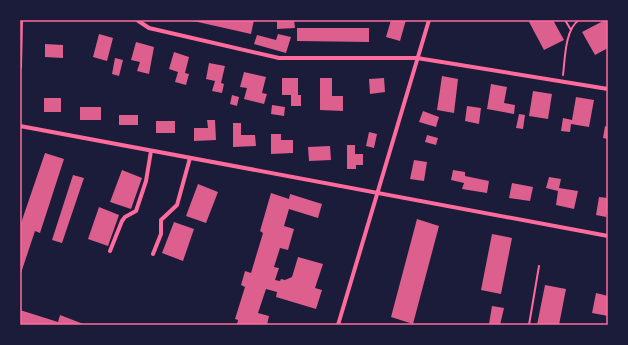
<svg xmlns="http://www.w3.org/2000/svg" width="628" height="345" font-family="Poppins,sans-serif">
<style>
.building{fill:#dd5f8e}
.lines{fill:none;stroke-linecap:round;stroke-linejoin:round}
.path{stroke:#ff6b9d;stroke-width:2}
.minor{stroke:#ff6b9d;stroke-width:4}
.neatline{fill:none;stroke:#ff6b9d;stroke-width:1.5}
</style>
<rect width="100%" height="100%" fill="#1b1b3a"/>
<path class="building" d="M189 20H254L251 34Z
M277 20H294L295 28 277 29Z
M391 20H406L400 41 386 37Z
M528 20H553L564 40 544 50Z
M605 20H608V48L595 55 582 32Z
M297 28H369V42L297 41Z
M99 34 113 38 107 61 93 57Z
M278 34 291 37 286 53 254 44 257 35 276 40Z
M136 42 154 47 149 74 137 71 140 62 131 60Z
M45 44 63 45V58L45 57Z
M174 52 189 57 185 73 189 74 186 85 175 82 178 72 169 69Z
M115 58 123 60 119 76 112 74Z
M209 63 225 66 221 83 224 84 222 93 212 91 215 81 206 79Z
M244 72 266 77 262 93 267 94 264 104 244 99 247 88 240 87Z
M442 76 458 79 454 113 437 110Z
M282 78H298V95H301V106H291V95H282Z
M320 78H332V96H343V111L320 110Z
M384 78 385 92 370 94 369 79Z
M491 84 507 87 504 103 515 105 514 114 487 109Z
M533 91 552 94 548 119 529 116Z
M232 95 239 97 237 106 230 104Z
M576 97 594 100 589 127 571 124 570 132 561 131 563 118 572 120Z
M44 98H61V112H44Z
M272 105 285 107 284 116 271 114Z
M467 106 481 108 479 124 465 121Z
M80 107H101V120H80Z
M423 111 439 117 436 127 419 122Z
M519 114 525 115 523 129 516 128Z
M119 115H138V125H119Z
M207 120H215L216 140 194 141V128H208Z
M156 121H175V133H156Z
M233 123H241V135H255L256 146 233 147Z
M605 126 608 127V139L603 138Z
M369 132 377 134 374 148 366 146Z
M271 134H281V140H293V153L271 154Z
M427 135 438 138 436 145 425 142Z
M347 145H355V154H363V165H356V169H347Z
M330 146 331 160 309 161 308 147Z
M45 153 64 159 40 233 35 231 20 276V226Z
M414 160 427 162 424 181 410 179Z
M122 170 142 178 131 209 110 202Z
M453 170 465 172V176L489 181 487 193 462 189 464 183 451 180Z
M73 175 84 178 62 243 52 240Z
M549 177 561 179 559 188 578 191 574 209 556 205 558 191 546 188Z
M512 183 533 187 530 201 509 198Z
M198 184 218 192 206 223 186 216Z
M271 193 289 199 290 194 322 204 318 218 289 209 284 226 294 229 288 250 280 248 274 267 279 268 275 280 280 281 281 279 285 280 292 277 298 257 323 264 315 288 322 290 316 309 276 297 277 292 266 289 258 313 269 316 267 325H237L238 320 235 319 245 287 241 285 245 271 251 273 263 233 260 231Z
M599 197 608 198V215L606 214V217L596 215Z
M99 207 119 215 108 246 88 239Z
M417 219 439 226 413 324 391 317Z
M174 222 194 229 183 261 162 253Z
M492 234 512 238 501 294 481 290Z
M545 285 566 289 559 325H537Z
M596 293 608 296V316L592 313Z
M492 306 504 308 500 325 489 324Z
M20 310 58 322 60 315 86 325H20Z"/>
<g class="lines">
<path class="path" d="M565 20 571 30
M563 75C565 59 565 29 579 20
M529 325 539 266"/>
<path class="minor" d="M137 20 149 28 279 58H417L608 89
M20 67 21 20
M20 126 608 236
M110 251 122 221 125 217 136 211 146 181 151 151
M153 254 161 234V220L177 205 190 158
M338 325 429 20"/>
</g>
<rect width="628" height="345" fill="none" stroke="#1b1b3a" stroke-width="42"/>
<rect x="21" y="21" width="586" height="303" class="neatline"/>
</svg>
